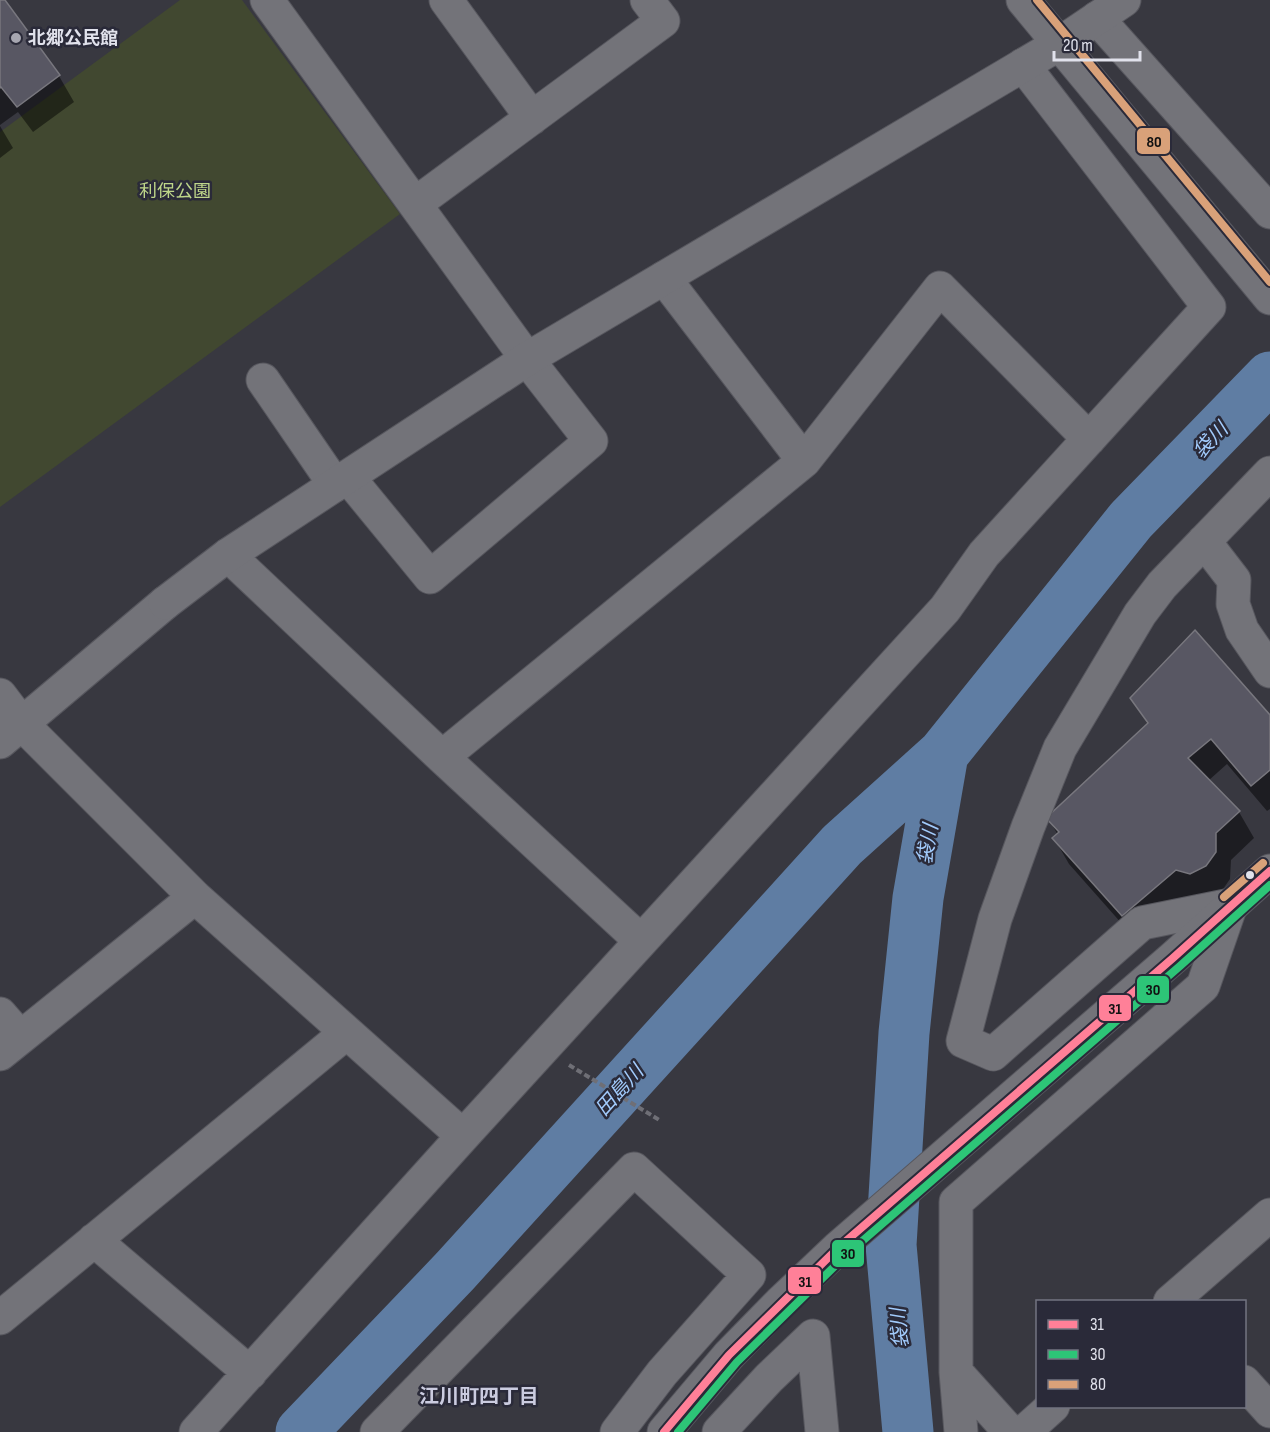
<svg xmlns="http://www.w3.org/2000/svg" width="1270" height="1432" font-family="'Sofia Sans Condensed','Noto Sans JP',sans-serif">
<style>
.green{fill:#414830}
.shadow{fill:#0007}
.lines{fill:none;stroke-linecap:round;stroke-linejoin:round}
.river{stroke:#5f7da3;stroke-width:51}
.building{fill:#585763;stroke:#78777e;stroke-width:1.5}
.street-casing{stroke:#57575e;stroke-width:35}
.secondary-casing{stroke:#57575e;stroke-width:35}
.path{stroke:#6f6f76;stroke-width:4;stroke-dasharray:6 3;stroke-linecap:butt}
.street{stroke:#737379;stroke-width:33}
.secondary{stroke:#737379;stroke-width:33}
.bus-1-casing{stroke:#2a2a39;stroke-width:12}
.bus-2-casing{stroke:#2a2a39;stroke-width:12}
.bus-3-casing{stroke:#2a2a39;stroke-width:12}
.bus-1{stroke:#ff8098;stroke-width:8}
.bus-2{stroke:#2dc577;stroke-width:8}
.bus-3{stroke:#d9a179;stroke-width:8}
.poi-dot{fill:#a6a6b0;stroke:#2a2a39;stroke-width:2}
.bus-dot{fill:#e1e2ec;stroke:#2a2a39;stroke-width:2}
.labels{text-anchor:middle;stroke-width:5;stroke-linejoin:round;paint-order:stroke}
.poi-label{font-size:18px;font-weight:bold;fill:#e1e2ec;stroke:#2a2a39;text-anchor:start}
.park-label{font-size:18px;fill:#bed689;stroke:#2a2a39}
.water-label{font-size:20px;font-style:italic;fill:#a2cbfc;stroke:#2a2a39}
.neighbourhood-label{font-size:20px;font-weight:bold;fill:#cbcce0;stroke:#2a2a39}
.line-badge{stroke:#2a2a39;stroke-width:2}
.pale-badge-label{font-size:16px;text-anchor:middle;font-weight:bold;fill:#111}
</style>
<rect width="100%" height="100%" fill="#383840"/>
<path class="green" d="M180 0H242L400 214 0 507V132Z"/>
<path class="shadow" d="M0 0H3L59 76 74 102 33 132 18 112 0 125Z
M0 126 13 148 0 158Z
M1132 698 1270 717V809L1267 811 1227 764 1208 781 1239 812 1254 838 1231 860 1230 879 1221 892 1138 942 1069 864 1054 838 1058 835 1048 818 1148 725Z"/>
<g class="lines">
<path class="river" d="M301 1432 455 1271 842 845 943 754
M908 1432 891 1245 904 1033 918 898 943 754 1131 520 1270 377"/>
</g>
<path class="building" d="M0 0H5L60 75 17 107 1 87 0 88Z
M1195 630 1270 715V770L1251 786 1211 739 1188 758 1240 811 1216 833V852L1206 866 1190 874 1176 870 1122 916 1052 838 1059 832 1046 818 1148 723 1130 698Z"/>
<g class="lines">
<g class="street-casing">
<path id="street" d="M267 0 527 359 591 441 430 577 348 477
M446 0 532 118
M1097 18 1270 212
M415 204 663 21 647 0
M263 380 335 485
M804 461 940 288 1089 439
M1204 541 1234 580 1233 604 1242 630 1270 671
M228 555 442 757 641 941
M0 695 22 724 195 897 463 1136
M0 742 165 603
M442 757 804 461 664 278
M1231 905 1142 923 993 1054 963 1041 995 919 1028 827 1060 748 1140 614 1162 585 1270 473
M0 1014 20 1037
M0 1054 195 897
M94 1240 250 1373
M1170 1302 1270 1215
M0 1318 346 1033
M956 1372 1010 1432
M1244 1382 1270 1411
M196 1432 463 1136 945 609 984 554 1209 307 1023 65
M377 1432 634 1169 749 1275 662 1373 617 1432
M719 1432 769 1378 813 1336 822 1432
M961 1432 956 1372V1202L1203 986 1231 905
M1024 1432 1053 1406"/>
</g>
<g class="secondary-casing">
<path id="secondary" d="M1023 0 1270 298
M165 603 228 555 527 359 1059 44 1124 0
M664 1432 729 1355 780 1303 838 1248 1173 958 1270 871"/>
</g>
<path class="path" d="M569 1065 661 1121"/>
<use href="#street" class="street"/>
<use href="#secondary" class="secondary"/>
<g class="bus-1-casing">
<path id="bus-1" d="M664 1432 729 1355 838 1248 1173 958 1270 871"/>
</g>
<g class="bus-2-casing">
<path id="bus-2" d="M678 1432 737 1362 845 1256 1180 966 1270 885"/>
</g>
<g class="bus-3-casing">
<path id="bus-3" d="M1037 0 1270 282
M1224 897 1263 863"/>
</g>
<use href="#bus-1" class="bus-1"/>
<use href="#bus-2" class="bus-2"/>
<use href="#bus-3" class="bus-3"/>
</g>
<circle class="poi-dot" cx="16" cy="38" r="6"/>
<circle class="bus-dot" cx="1250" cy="875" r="5"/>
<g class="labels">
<g class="poi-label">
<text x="28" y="44">北郷公民館</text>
</g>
<g class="park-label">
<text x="175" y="197">利保公園</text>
</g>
<g class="water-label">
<text transform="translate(1210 440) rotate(-46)" y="7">袋川</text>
<text transform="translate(927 844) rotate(-80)" y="7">袋川</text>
<text transform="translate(619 1090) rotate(-48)" y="7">田島川</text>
<text transform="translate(899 1328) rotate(-95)" y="7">袋川</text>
</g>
<g class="neighbourhood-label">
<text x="479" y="1403">江川町四丁目</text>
</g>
</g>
<g class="line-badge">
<rect x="1136" y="127" width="35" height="28" rx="6" fill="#d9a179"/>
<rect x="1136" y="975" width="34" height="29" rx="6" fill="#2dc577"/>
<rect x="1098" y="994" width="34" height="28" rx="6" fill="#ff8098"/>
<rect x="831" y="1239" width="34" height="29" rx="6" fill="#2dc577"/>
<rect x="787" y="1266" width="35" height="29" rx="6" fill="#ff8098"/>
</g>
<g class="pale-badge-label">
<text x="1154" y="147">80</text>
<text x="1153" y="995">30</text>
<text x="1115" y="1014">31</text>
<text x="848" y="1259">30</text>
<text x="805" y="1287">31</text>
</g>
<rect x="1036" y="1300" width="210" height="108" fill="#2a2a39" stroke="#737481" stroke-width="1.5"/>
<rect x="1048" y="1320" width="30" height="9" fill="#ff8098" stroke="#737481" stroke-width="1.5"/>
<text x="1090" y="1330" font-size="18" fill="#e1e2ec">31</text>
<rect x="1048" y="1350" width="30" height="9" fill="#2dc577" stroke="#737481" stroke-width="1.5"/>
<text x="1090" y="1360" font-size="18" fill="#e1e2ec">30</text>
<rect x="1048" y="1380" width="30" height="9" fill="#d9a179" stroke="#737481" stroke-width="1.5"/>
<text x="1090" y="1390" font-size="18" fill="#e1e2ec">80</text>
<path d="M1054 51v9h86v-9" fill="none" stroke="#e1e2ec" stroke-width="3"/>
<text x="1063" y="51" font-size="18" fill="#e1e2ec" stroke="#2a2a39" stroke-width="4.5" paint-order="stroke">20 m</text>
</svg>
